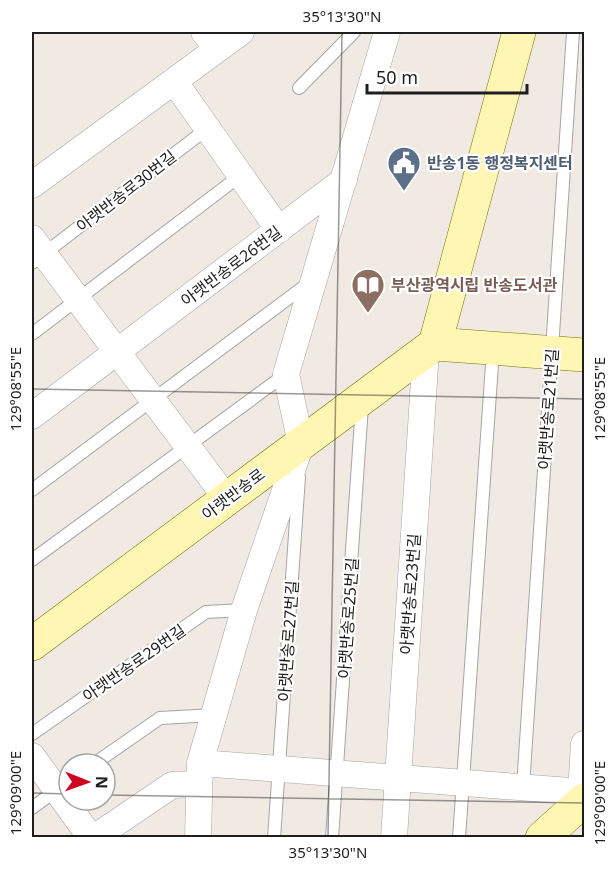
<svg xmlns="http://www.w3.org/2000/svg" width="616" height="869" font-family="'Noto Sans','Noto Sans KR',sans-serif">
<style>
.lines{fill:none;stroke-linecap:round;stroke-linejoin:round}
.lane-casing{stroke:#a5a5a5;stroke-width:14}
.street-casing{stroke:#a5a5a5;stroke-width:27}
.secondary-casing{stroke:#7b7400;stroke-width:34}
.lane{stroke:#fff;stroke-width:12}
.street{stroke:#fff;stroke-width:26}
.secondary{stroke:#fff6b3;stroke-width:33}
.ticks{fill:none;stroke:#1e1e1e;stroke-width:1.5;stroke-opacity:0.45}
.labels{text-anchor:middle;stroke-width:4.5;stroke-linejoin:round;paint-order:stroke}
.service-label{font-size:16px;font-weight:bold;fill:#4e5e75;stroke:#fff;text-anchor:start}
.street-label{font-size:16px;fill:#1e1e1e;stroke:#fff}
.education-label{font-size:16px;font-weight:bold;fill:#785e54;stroke:#fff;text-anchor:start}
.neatline{fill:none;stroke:#1e1e1e;stroke-width:2}
.ticks-label{font-size:15px;text-anchor:middle;fill:#1e1e1e}
</style>
<rect width="100%" height="100%" fill="#f0eae3"/>
<g class="lines">
<g class="lane-casing">
<path id="lane" d="M299 88 354 32
M32 263 208 128
M32 334 241 175
M32 490 309 283
M32 560 286 374
M32 734 206 612 244 610
M94 764 160 718 214 715
M523 787 573 32
M32 808 69 781
M274 838 299 477
M332 838 362 406
M459 838 493 350"/>
</g>
<g class="street-casing">
<path id="street" d="M204 32 217 49
M174 81 279 230
M32 185 241 32
M32 238 227 499
M32 416 344 180
M32 756 91 838
M200 763 584 792
M581 792 584 744
M94 838 172 785 198 784
M198 838 200 763 244 610 301 444 286 374 387 32
M394 838 426 351"/>
</g>
<g class="secondary-casing">
<path id="secondary" d="M435 344 584 355
M32 644 435 344 519 32
M542 838 584 800"/>
</g>
<use href="#lane" class="lane"/>
<use href="#street" class="street"/>
<use href="#secondary" class="secondary"/>
</g>
<path class="ticks" d="M32 389 584 399M32 793 69 794M105 795 584 803M328 838 342 32"/>
<defs>
<g id="civic-pin" transform="scale(1.725)"><path d="M0 17L-7.5 6A9.5 9.5 0 1 1 7.5 6Z" fill="#5c6f8a" stroke="#fff"/><path d="M-.6-6.5H3V-4.5H.6V-3L4-1V1h2V6H-6V1h2V-1L-.6-3ZM-1.2 2.5V6h2.4V2.5Z" fill="#fff"/></g>
<g id="library-pin" transform="scale(1.725)"><path d="M0 17L-7.5 6A9.5 9.5 0 1 1 7.5 6Z" fill="#8d6e63" stroke="#fff"/><path d="M-6-4Q-3-5.5-.7-3.5V5Q-3 3-6 4ZM6-4Q3-5.5 .7-3.5V5Q3 3 6 4Z" fill="#fff"/></g>
</defs>
<g fill-rule="evenodd">
<use href="#civic-pin" x="404" y="163"/>
<use href="#library-pin" x="368" y="285"/>
</g>
<g class="labels">
<g class="service-label">
<text x="427" y="169">반송1동 행정복지센터</text>
</g>
<g class="street-label">
<text transform="translate(126 191) rotate(-38)" y="6">아랫반송로30번길</text>
<text transform="translate(231 266) rotate(-37)" y="6">아랫반송로26번길</text>
<text transform="translate(548 409) rotate(-86)" y="6">아랫반송로21번길</text>
<text transform="translate(233 494) rotate(-37)" y="6">아랫반송로</text>
<text transform="translate(410 594) rotate(-86)" y="6">아랫반송로23번길</text>
<text transform="translate(348 618) rotate(-86)" y="6">아랫반송로25번길</text>
<text transform="translate(288 641) rotate(-86)" y="6">아랫반송로27번길</text>
<text transform="translate(134 663) rotate(-35)" y="6">아랫반송로29번길</text>
</g>
<g class="education-label">
<text x="391" y="291">부산광역시립 반송도서관</text>
</g>
</g>
<rect width="616" height="869" fill="none" stroke="#ffffff" stroke-width="66"/>
<g transform="translate(87 782) rotate(91)"><circle r="28" fill="#ffffff" stroke="#a5a5a5" stroke-width="1.5"/>
<path d="M0-4.5L10 22L0 15L-10 22Z" fill="#cd0022"/>
<text y="-9" font-size="16" font-weight="bold" text-anchor="middle" fill="#1e1e1e">N</text>
</g>
<path d="M367 84v9h160v-9" fill="none" stroke="#1e1e1e" stroke-width="3"/>
<text x="376" y="84" font-size="18" fill="#1e1e1e" stroke="#ffffff" stroke-width="4.5" paint-order="stroke">50 m</text>
<rect x="33" y="33" width="550" height="803" class="neatline"/>
<g class="ticks-label">
<text x="342" y="22">35°13'30"N</text>
<text transform="translate(16 389) rotate(-90)" y="5">129°08'55"E</text>
<text transform="translate(600 399) rotate(-90)" y="5">129°08'55"E</text>
<text transform="translate(16 793) rotate(-90)" y="5">129°09'00"E</text>
<text transform="translate(600 803) rotate(-90)" y="5">129°09'00"E</text>
<text x="328" y="858">35°13'30"N</text>
</g>
</svg>
